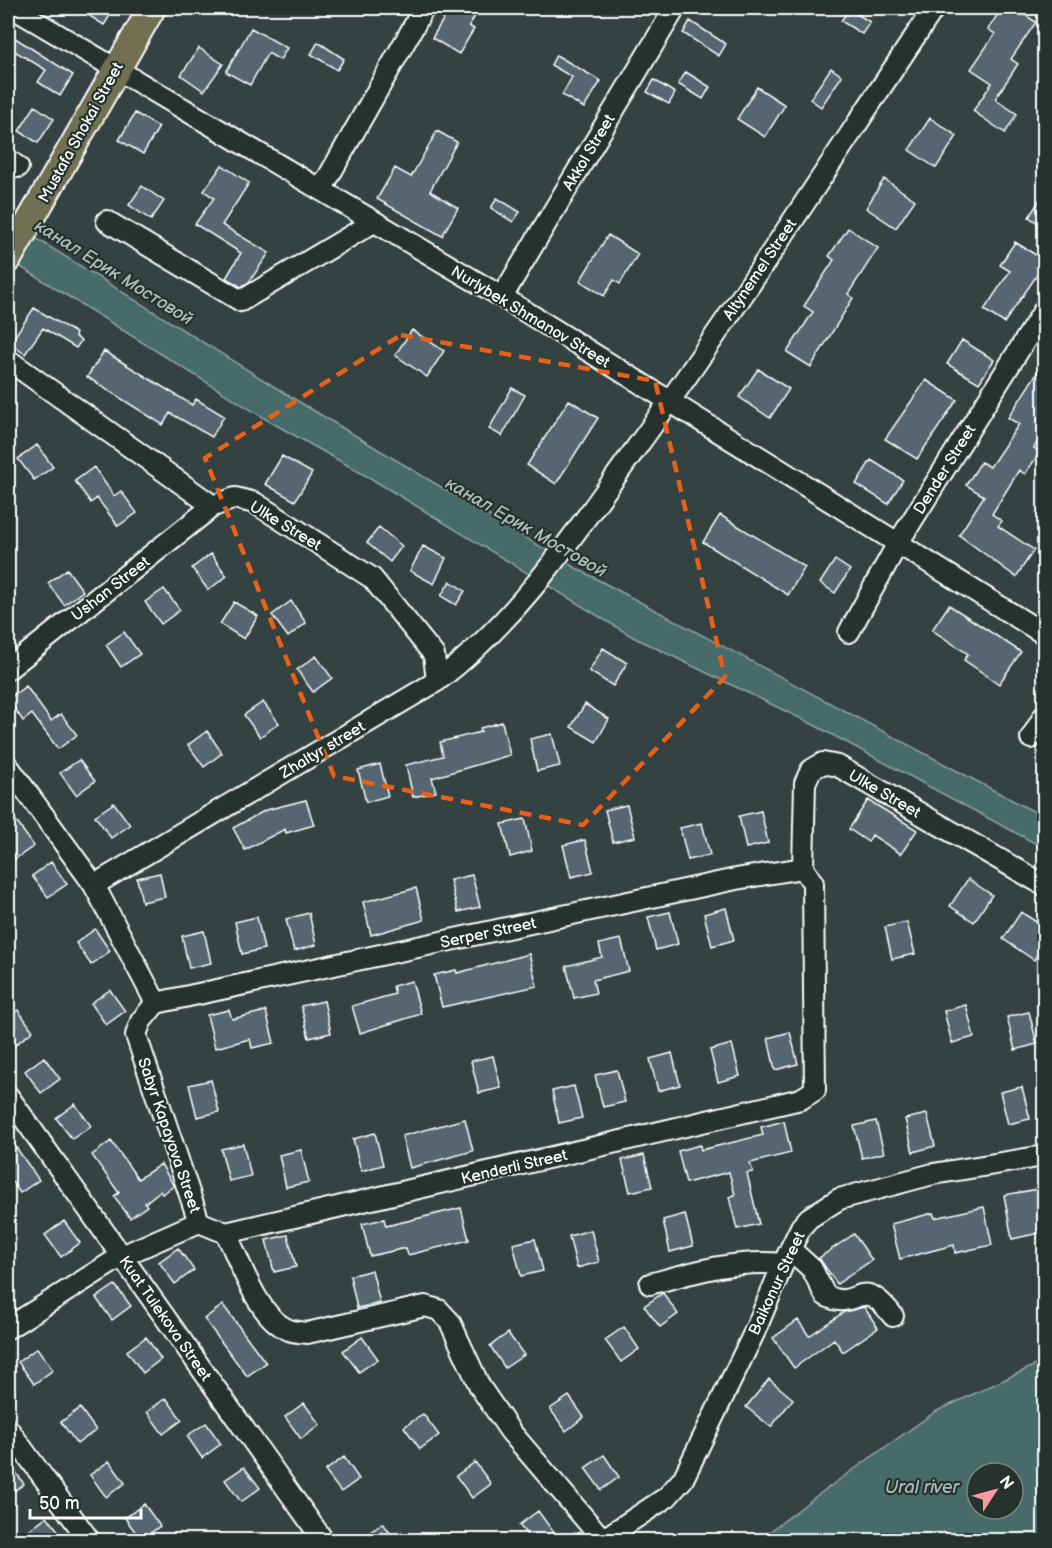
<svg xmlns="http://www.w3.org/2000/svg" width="1052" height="1548" font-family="'Balsamiq Sans',sans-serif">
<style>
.water{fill:#476b6a;stroke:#91a6a6;stroke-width:1.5;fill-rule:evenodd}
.building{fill:#556672;stroke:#fff;stroke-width:1.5}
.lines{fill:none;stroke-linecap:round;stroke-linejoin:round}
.minor-casing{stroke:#fff;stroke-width:24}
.major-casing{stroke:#fff;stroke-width:30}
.minor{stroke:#26332d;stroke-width:20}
.major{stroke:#716f52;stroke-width:26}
.marked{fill:none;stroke:#e96118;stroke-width:4.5;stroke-dasharray:12 8;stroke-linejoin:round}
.labels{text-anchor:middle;stroke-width:4.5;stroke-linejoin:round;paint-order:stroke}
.street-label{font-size:16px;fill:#fff;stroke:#26332d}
.water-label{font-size:18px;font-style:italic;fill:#acbcbc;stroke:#26332d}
</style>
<rect width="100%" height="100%" fill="#344242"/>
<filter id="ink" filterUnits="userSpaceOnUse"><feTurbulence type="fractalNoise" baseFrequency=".0167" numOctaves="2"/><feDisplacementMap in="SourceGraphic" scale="12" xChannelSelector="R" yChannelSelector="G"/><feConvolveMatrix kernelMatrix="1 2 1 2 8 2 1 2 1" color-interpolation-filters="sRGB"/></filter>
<g filter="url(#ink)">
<path class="water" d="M8 221 286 394 576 568 1044 817V848L814 725 633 637 370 478 269 421 8 259Z
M1044 1361V1540H759L815 1497 935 1412ZM977 1473H1013V1509H977Z"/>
<path class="building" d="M92 8H115L104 25 88 15Z
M450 8H480L469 26 474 29 459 54 432 38Z
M1002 8H1014L1036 22 1011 59 1018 64 995 99 1017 114 1005 133 973 111 992 83 971 69 995 34 988 29Z
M849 9 870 22 862 34 841 21Z
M690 21 726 44 719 56 683 33Z
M251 28 287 48 280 60 268 53 250 85 226 72Z
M12 36 73 75 60 96 38 82 46 70 8 47Z
M318 42 344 59 337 70 311 54Z
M199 48 223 64 204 91 181 75Z
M556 55 601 81 584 108 562 95 572 77 551 65Z
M831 68 842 76 821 107 810 99Z
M686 72 710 87 703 99 678 84Z
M654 80 675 93 669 104 647 92Z
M757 87 785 105 765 137 737 119Z
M35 106 54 119 38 143 19 131Z
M135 113 159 127 143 154 119 140Z
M930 118 957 136 936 168 909 150Z
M437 131 457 142 430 191 458 208 442 236 377 199 395 168 411 177Z
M222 165 249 183 222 225 269 253 249 282 241 287 226 278 241 253 195 224 214 198 204 191Z
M884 179 915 200 896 228 866 208Z
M142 186 164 201 151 220 129 205Z
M1044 193V227L1029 217Z
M497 198 520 212 513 222 491 208Z
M848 228 878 248 848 294 853 298 811 367 787 352 813 312 804 306 834 260 829 256Z
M608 235 638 254 620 284 614 280 604 296 580 281Z
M1015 242 1044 260V265L1004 323 984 310 1010 271 1000 265Z
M34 308 76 333 75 336 81 341 76 348 43 328 25 354 10 343Z
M412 330 444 351 427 377 395 355Z
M962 340 994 360 979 383 947 364Z
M104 351 192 405 196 399 224 416 212 437 170 413 163 425 87 377Z
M1044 362V431L1034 448 1040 452 1025 474 1019 470 992 514 1002 521 998 526 1034 550 1016 577 959 535 984 496 966 485 981 462 990 467 1019 424 1008 418Z
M758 369 789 389 770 418 739 397Z
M926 380 957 400 917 459 885 439Z
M512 388 525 395 502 436 489 429Z
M569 400 598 418 556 484 527 465Z
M37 445 53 467 34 480 18 459Z
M282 456 312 473 295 501 265 484Z
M871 460 903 480 888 504 856 484Z
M94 467 114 496 121 491 137 513 118 526 97 498 91 503 75 481Z
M720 515 805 567 788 595 703 542Z
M379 527 402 546 390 562 367 543Z
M423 546 446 558 434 584 410 571Z
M211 554 227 576 208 590 192 568Z
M835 560 850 570 835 593 820 583Z
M67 569 83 591 64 605 48 583Z
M450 581 465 591 456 605 441 596Z
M164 589 180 610 161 624 145 602Z
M291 601 306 623 288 637 272 615Z
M234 602 258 616 244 639 220 624Z
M949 605 1021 652 999 684 964 660 968 654 932 630Z
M124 632 140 654 121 667 106 645Z
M603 648 627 663 613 686 589 671Z
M316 656 332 678 313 692 297 670Z
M26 686 51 721 61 714 77 735 58 749 32 714 23 721 8 699Z
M263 702 279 723 260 737 244 715Z
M585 704 609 719 596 742 571 727Z
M502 722 510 755 432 778 436 792 413 797 406 765 443 756 440 742 481 732 480 728Z
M207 731 222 753 204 767 188 745Z
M552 734 560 766 537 771 530 739Z
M79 760 95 781 76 795 60 773Z
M380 764 388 796 366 802 358 770Z
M306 800 314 825 286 833 285 829 245 850 233 828 266 810Z
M868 800 917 830 901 854 872 835 868 842 849 829Z
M114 803 130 825 111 838 95 816Z
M627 805 635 837 613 842 605 810Z
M8 810 34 846 15 859 8 849Z
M761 811 768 843 746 848 739 816Z
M525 819 532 851 510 857 502 824Z
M702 823 710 855 688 860 680 828Z
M585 840 593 872 571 877 563 845Z
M51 862 67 884 48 897 32 876Z
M160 873 165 897 142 902 137 878Z
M472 875 480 907 458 912 450 880Z
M968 879 992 895 974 922 950 906Z
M416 888 424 920 371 935 363 902Z
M726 908 734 940 712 946 704 914Z
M670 912 678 944 656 950 648 917Z
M1021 912 1044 927V943L1034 960 1003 939Z
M309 913 316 945 294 951 286 919Z
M257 917 264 949 242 954 235 922Z
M907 922 915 954 892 959 885 927Z
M95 929 110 951 91 965 76 943Z
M204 931 211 963 189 968 182 936Z
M621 939 629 971 593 980 596 993 574 998 566 966 602 957 599 944Z
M529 954 537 986 442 1007 434 975 456 970 457 973Z
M412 981 421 1014 360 1033 352 1006 395 994 393 986Z
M110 990 125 1011 106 1025 91 1003Z
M324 1001 331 1033 309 1038 301 1006Z
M966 1005 974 1037 952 1043 944 1011Z
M18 1010 33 1031 15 1045 8 1035V1017Z
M229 1010 232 1019 266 1011 274 1043 252 1048 250 1039 215 1048 207 1015Z
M1029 1012 1037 1044 1015 1050 1007 1017Z
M790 1032 798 1064 775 1070 768 1038Z
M732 1044 740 1076 718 1082 710 1050Z
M672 1053 680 1085 658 1091 650 1059Z
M493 1056 501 1088 479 1093 471 1061Z
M44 1057 60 1079 41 1093 25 1071Z
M617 1070 625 1102 603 1107 595 1075Z
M211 1080 219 1112 197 1117 189 1085Z
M574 1086 582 1118 559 1123 552 1091Z
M1022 1087 1030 1119 1008 1124 1000 1092Z
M75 1104 91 1126 72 1139 56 1118Z
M927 1114 935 1146 913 1152 905 1119Z
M465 1119 473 1151 410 1168 402 1136Z
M784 1121 791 1153 750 1163 753 1172 747 1173 759 1224 737 1229 729 1197 735 1195 729 1172 686 1183 678 1151 700 1145 701 1150 763 1135 761 1127Z
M876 1121 884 1153 862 1158 854 1126Z
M375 1133 383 1165 361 1171 353 1139Z
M8 1136 39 1180 20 1193 8 1176Z
M111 1141 138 1179 161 1164 174 1186 162 1194 160 1191 145 1203 147 1206 130 1218 114 1196 119 1193 92 1155Z
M243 1144 251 1176 229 1181 221 1149Z
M301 1150 309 1182 286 1187 279 1155Z
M644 1155 652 1187 630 1192 622 1160Z
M1044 1188V1232L1012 1239 1004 1195Z
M984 1207 992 1245 955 1253 954 1245 900 1259 891 1224 933 1213 935 1218Z
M461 1208 469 1240 408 1255 406 1248 370 1256 362 1224 384 1219 386 1226Z
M685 1214 693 1246 670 1252 663 1220Z
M64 1221 80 1243 61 1257 45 1235Z
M591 1230 599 1262 577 1268 569 1236Z
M854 1234 872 1260 837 1284 819 1258Z
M288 1235 296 1267 274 1272 266 1240Z
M535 1239 543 1271 521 1276 513 1244Z
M178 1248 194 1270 175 1284 159 1262Z
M372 1270 380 1303 357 1308 350 1276Z
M115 1285 131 1306 112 1320 96 1298Z
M663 1293 678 1314 660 1327 644 1306Z
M223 1305 266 1363 247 1376 204 1319Z
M864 1307 878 1328 843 1352 834 1339 794 1368 773 1338 798 1320 809 1336 844 1312Z
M624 1327 639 1349 621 1362 605 1340Z
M508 1333 524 1355 505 1368 490 1346Z
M146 1337 161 1359 143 1373 127 1351Z
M362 1337 378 1359 359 1372 343 1351Z
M37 1348 53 1370 34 1384 18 1362Z
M769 1379 793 1399 771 1427 746 1407Z
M569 1396 584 1417 566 1431 550 1409Z
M166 1398 182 1420 163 1434 147 1412Z
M304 1403 320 1425 301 1439 285 1417Z
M80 1408 96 1430 77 1444 61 1422Z
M423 1414 439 1435 420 1449 404 1427Z
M206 1423 221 1444 202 1458 187 1436Z
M604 1455 619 1477 601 1490 585 1468Z
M344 1457 359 1479 341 1492 325 1471Z
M8 1461 24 1484 8 1495Z
M109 1461 125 1483 106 1497 90 1475Z
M475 1462 491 1484 472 1498 456 1476Z
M244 1467 260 1488 241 1502 225 1480Z
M144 1504 160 1526 141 1540 125 1518Z
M538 1511 554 1533 544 1540H531L519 1525Z
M47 1516 65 1540H36L29 1530Z
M383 1523 395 1540H359Z"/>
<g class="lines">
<g class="minor-casing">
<path id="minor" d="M13 8 502 297 1044 634
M8 160 18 167
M321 190 424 8
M107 221 241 301 374 222
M502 297 675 8
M8 360 213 506 235 498 255 503 372 578 434 655 437 681
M849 632 898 543 1044 310
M8 669 213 506
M1031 738 1044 716
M8 766 94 885 156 1003 141 1021 136 1035 199 1222 226 1233C240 1261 258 1319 289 1330 294 1332 301 1332 307 1333L425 1306 439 1310 450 1322 480 1387 510 1431 603 1540
M803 868 805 783 811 770 823 763 838 766 1044 885
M94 885 437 681C518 620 573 536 631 455 737 309 834 157 934 8
M156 1003 736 879 803 868 813 883 815 1090 801 1099 226 1233
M8 1096 323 1540
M790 1249 812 1269 825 1295C858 1314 859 1271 893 1316
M650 1284C694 1272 737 1259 783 1264
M8 1328 122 1256 199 1222
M8 1429 89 1540
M602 1540 667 1497 683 1479 755 1331 783 1264 801 1227 809 1218 839 1199 933 1174 1044 1156"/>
</g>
<g class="major-casing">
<path id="major" d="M8 259 152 8"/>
</g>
<use href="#minor" class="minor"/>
<use href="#major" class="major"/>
</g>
</g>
<path class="marked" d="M401 335 655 381 725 677 583 825 334 776 205 458Z"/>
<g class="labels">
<g class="street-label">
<text transform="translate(80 132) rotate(-61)" y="6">Mustafa Shokai Street</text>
<text transform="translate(588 152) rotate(-59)" y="6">Akkol Street</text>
<text transform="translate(759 269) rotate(-56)" y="6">Altynemel Street</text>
<text transform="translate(531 316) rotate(31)" y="6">Nurlybek Shmanov Street</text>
<text transform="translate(944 469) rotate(-58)" y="6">Dender Street</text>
<text transform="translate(286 525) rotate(31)" y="6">Ulke Street</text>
<text transform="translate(110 588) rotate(-38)" y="6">Ushan Street</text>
<text transform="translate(322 749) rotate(-31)" y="6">Zhaltyr street</text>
<text transform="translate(885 793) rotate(30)" y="6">Ulke Street</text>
<text transform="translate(488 932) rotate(-12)" y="6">Serper Street</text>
<text transform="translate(170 1135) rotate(71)" y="6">Sabyr Kapayova Street</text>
<text transform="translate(514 1166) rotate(-13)" y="6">Kenderli Street</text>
<text transform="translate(776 1283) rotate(-65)" y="6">Baikonur Street</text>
<text transform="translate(166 1318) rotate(55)" y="6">Kuat Tulekova Street</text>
</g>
<g class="water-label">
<text transform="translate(114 272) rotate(32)" y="6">канал Ерик Мостовой</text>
<text transform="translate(526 527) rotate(30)" y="6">канал Ерик Мостовой</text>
<text x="922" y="1493">Ural river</text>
</g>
</g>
<rect width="1052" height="1548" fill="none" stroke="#26332d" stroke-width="30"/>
<rect x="15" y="15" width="1022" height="1518" fill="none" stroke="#fff" stroke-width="2" filter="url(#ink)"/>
<g transform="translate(995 1491) rotate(54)"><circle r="28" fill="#26332d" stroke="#7d8581" stroke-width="1.5"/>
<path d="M0-4.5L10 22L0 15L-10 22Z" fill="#ff9aa2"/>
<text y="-9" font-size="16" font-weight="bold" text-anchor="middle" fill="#ffffff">N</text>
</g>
<path d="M30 1509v9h111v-9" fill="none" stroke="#ffffff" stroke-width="3"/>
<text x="39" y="1509" font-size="18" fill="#ffffff" stroke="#26332d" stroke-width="4.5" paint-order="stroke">50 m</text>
</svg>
